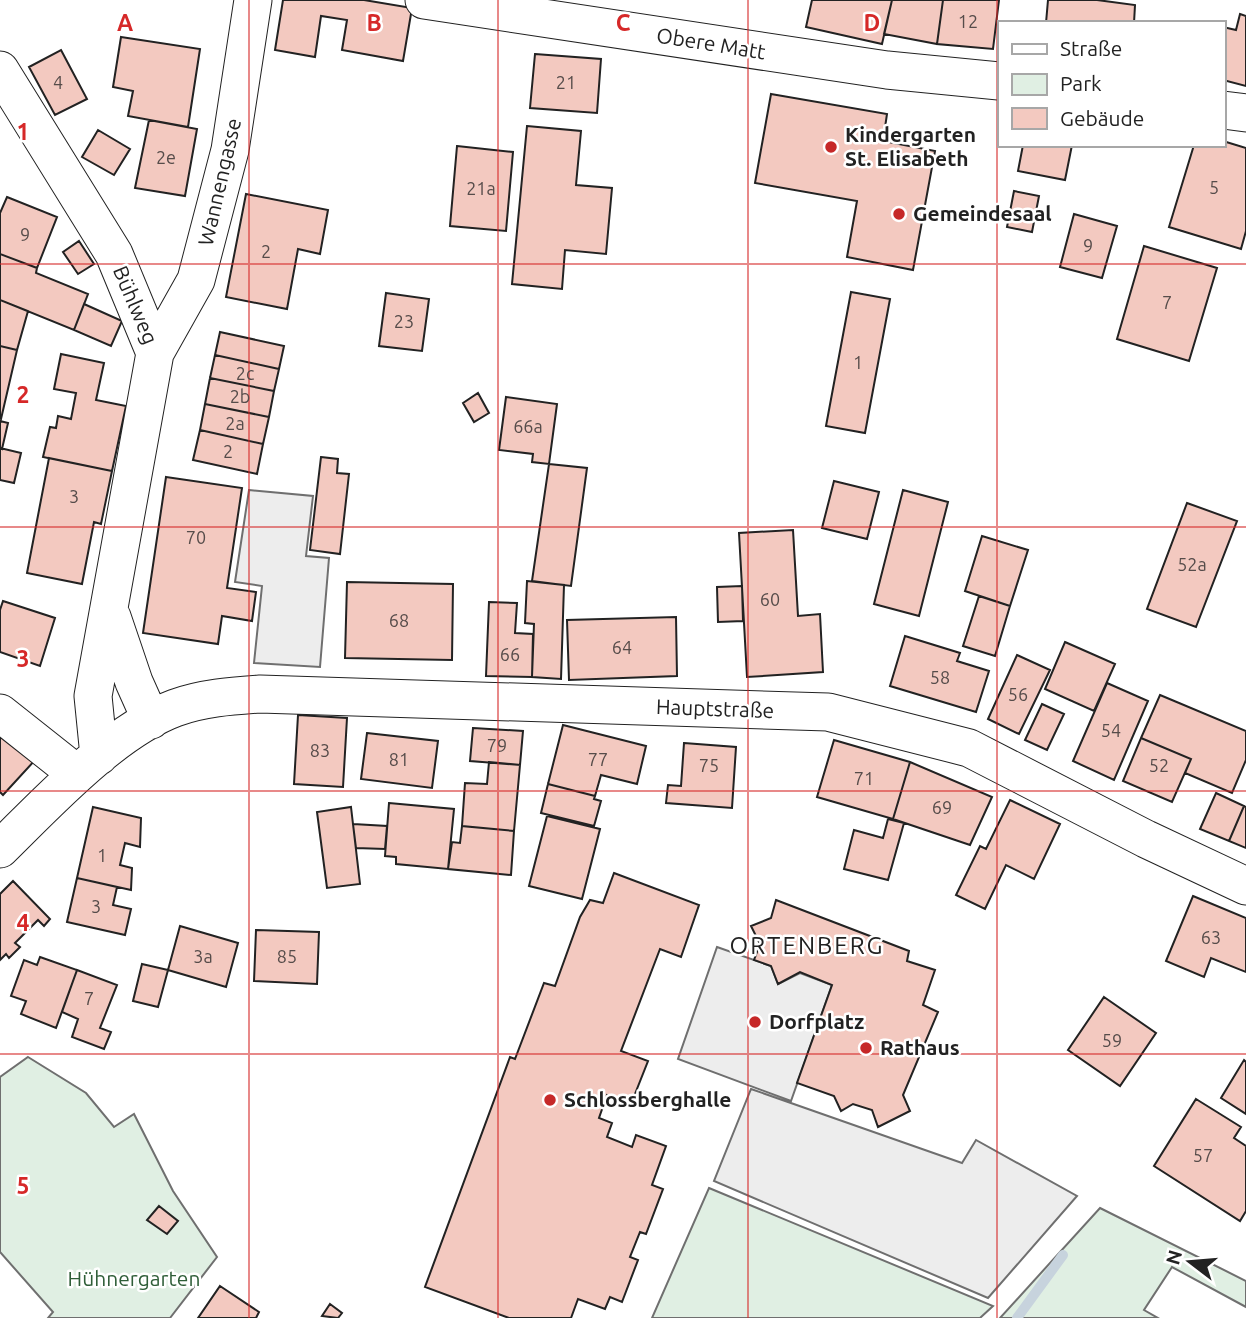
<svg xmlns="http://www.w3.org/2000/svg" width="1246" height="1318" font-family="Ubuntu,sans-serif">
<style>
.green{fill:#e0efe3;stroke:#6f6f6f;stroke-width:2}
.parking{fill:#ededed;stroke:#6f6f6f;stroke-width:2}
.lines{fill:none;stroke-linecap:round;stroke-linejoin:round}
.stream{stroke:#c7d3dd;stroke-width:10}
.building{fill:#f3c9c0;stroke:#222;stroke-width:2}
.minor-casing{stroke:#222;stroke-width:39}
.minor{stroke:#fff;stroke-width:37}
.grid{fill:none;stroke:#d62828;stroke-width:2;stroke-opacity:0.55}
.poi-dot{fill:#c62828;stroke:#fff;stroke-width:2.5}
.labels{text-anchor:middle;stroke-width:5;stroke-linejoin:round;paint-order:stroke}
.number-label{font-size:18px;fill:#564c4a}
.street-label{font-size:21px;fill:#222;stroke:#fff}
.poi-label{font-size:21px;font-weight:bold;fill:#222;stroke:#fff;text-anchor:start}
.park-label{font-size:21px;fill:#2f5e38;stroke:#fff}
.quarter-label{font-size:24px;letter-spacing:2px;fill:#222;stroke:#fff}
.grid-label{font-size:23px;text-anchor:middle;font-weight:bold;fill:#d62828;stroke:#fff;stroke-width:5;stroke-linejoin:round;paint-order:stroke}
</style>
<rect width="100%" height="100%" fill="#fff"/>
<path class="green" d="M28 1057 86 1093 114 1127 134 1114 173 1191 217 1257 170 1318H48L53 1312 0 1252V1077Z
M709 1188 993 1306 980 1318H652Z
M1100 1208 1246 1281V1307L1172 1267 1144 1310 1158 1318H1000Z"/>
<path class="parking" d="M249 490 313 496 306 556 329 558 320 667 254 663 262 586 235 582Z
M717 947 771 966 778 984 800 973 832 985 791 1101 678 1059Z
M751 1089 962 1163 976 1140 1077 1196 988 1298 714 1181Z"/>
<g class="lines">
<path class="stream" d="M1017 1318 1063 1255"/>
</g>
<path class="building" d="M283 0H364L412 8 403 61 342 50 347 20 321 16 315 57 275 50Z
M812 0H892L882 44 806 27Z
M892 0H943L937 44 884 34Z
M943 0H999L993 49 937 44Z
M1048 0H1097L1135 5 1134 23H1046Z
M1240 14 1246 16V86L1223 80V27L1236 30Z
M121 37 200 49 188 127 128 116 133 91 113 87Z
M61 50 87 99 55 115 29 67Z
M535 54 601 59 597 113 530 108Z
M771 94 887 114 883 141 935 151 913 270 847 257 857 201 755 183Z
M149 120 197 129 185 196 135 188Z
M527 126 581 131 576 185 612 188 606 254 565 250 562 289 512 284Z
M98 130 130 149 114 175 82 157Z
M1223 141 1246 148V231L1241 249 1169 227 1194 145H1223Z
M1023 145H1072L1065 180 1018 171Z
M457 146 513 152 506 231 450 226Z
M1014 191 1039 196 1032 232 1007 227Z
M246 194 328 210 320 254 298 249 287 309 226 297Z
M7 197 57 217 37 268 0 254V213Z
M1074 214 1117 226 1102 278 1060 267Z
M79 241 94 264 78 274 63 252Z
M1144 246 1217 268 1189 361 1117 339Z
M0 254 37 268 36 273 88 294 74 330 0 300Z
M851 292 890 299 865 433 826 426Z
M386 293 429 299 422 351 379 346Z
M0 300 28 311 17 350 0 346Z
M84 304 122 321 111 346 74 330Z
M220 332 284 346 279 369 215 355Z
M0 346 17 350 1 419 0 418Z
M61 354 104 363 96 400 126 406 112 471 43 457 50 427 56 428 58 416 71 419 76 393 54 389Z
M215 355 279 369 274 391 210 378Z
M210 378 274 391 269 417 205 404Z
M478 393 489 413 474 422 463 403Z
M506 397 557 404 549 464 532 462 533 454 499 450Z
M205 404 269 417 263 444 200 430Z
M0 421 8 423 2 449 0 448Z
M200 430 263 444 257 474 193 460Z
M0 448 21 453 14 483 0 480Z
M321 457 338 459 337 473 349 474 340 554 310 550Z
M49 458 112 471 101 524 94 522 82 584 27 573Z
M549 464 587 468 571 586 532 581Z
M166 477 242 488 227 588 256 592 252 621 222 616 218 644 143 633Z
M834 481 879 492 867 539 822 528Z
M903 490 948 502 919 616 874 604Z
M1187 503 1237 521 1196 627 1147 609Z
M793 530 798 616 820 614 823 672 747 677 739 533Z
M982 536 1028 550 1010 606 965 591Z
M527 581 564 585 561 679 532 677 534 624 525 623Z
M347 582 453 584 452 660 345 658Z
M742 586 743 621 718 622 717 587Z
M979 596 1010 606 995 656 963 646Z
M3 601 55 618 40 666 0 652V610Z
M489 602 517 603 515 633 533 634 532 677 486 676Z
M676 617 677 676 569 680 567 620Z
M905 636 960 653 957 661 989 671 976 712 890 686Z
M1065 642 1115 664 1094 711 1045 689Z
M1017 655 1050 670 1019 734 988 719Z
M1107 683 1148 701 1114 780 1073 761Z
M1160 695 1246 731V760L1232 793 1185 773 1191 759 1141 738Z
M1042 704 1064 714 1047 750 1025 740Z
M298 715 347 718 343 787 294 784Z
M563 725 646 746 637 784 601 775 595 796 548 784Z
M0 726 36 759 3 795 0 792Z
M473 728 523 731 520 765 470 761Z
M367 733 438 741 432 788 361 779Z
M1141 738 1191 759 1172 802 1123 781Z
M834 740 910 762 893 819 817 797Z
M684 743 736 747 732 808 666 803 668 785 681 786Z
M489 762 520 765 514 831 462 826 465 783 487 784Z
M910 762 992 797 970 845 893 819Z
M548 784 595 796 594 799 601 801 594 826 541 813Z
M1216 793 1244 806 1229 841 1200 829Z
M1010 800 1060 824 1034 879 1006 865 985 909 956 895 980 846 986 849Z
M389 803 454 809 448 869 396 864V857L385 856Z
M1244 806 1246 807V848L1229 841Z
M93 807 141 818 140 847 125 843 120 865 132 868 131 890 77 878Z
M351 807 360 884 327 888 317 812Z
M547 816 600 829 582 899 529 886Z
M888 819 904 823 888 880 844 869 854 830 883 838Z
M353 824 387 826 385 849 356 848Z
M462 826 514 831 511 875 448 869 452 842 460 843Z
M614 873 699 905 681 957 660 949 621 1051 648 1061 631 1104 607 1095 599 1118 612 1123 607 1137 632 1147 636 1135 666 1146 652 1185 663 1189 646 1234 640 1232 630 1257 638 1260 622 1302 610 1297 605 1309 578 1299 571 1318H509L425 1287 510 1057 515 1059 544 983 555 986 580 917 590 900 603 903Z
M77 878 117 887 113 905 131 909 125 935 67 922Z
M13 881 50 919 44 926 38 920 15 943 20 947 9 958 6 954 0 960V894Z
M1193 896 1246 918V972L1211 958 1204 977 1166 961Z
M776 900 909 951 907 961 935 970 923 1005 938 1012 903 1095 910 1111 878 1127 872 1110 853 1104 841 1111 834 1096 797 1083 832 985 800 972 778 984 771 966 754 960 760 944 751 926 771 918Z
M180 926 238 943 226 987 168 970Z
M256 930 319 932 317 984 254 981Z
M40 957 77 970 56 1028 21 1014 26 1001 11 996 24 960 37 965Z
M142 964 168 970 158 1007 133 1001Z
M77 970 117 985 100 1028 111 1032 104 1049 72 1037 78 1019 62 1012Z
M1104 997 1156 1033 1120 1086 1068 1050Z
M1244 1060 1246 1062V1114L1221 1098Z
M1196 1099 1241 1127 1234 1138 1246 1146V1211L1240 1221 1154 1166Z
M159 1206 178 1221 167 1234 147 1220Z
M220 1286 259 1312 256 1318H198Z
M330 1304 342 1313 338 1318 322 1316Z"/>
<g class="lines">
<g class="minor-casing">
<path id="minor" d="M424 0 887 70 999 81
M0 70 114 254 155 353 93 696 99 756
M1223 110 1246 113
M155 353 196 280 230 150 253 0
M112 617 134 682 151 720
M0 713 77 774
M0 849C47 803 113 731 175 708 202 698 231 696 260 694L828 712 969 748 1146 839 1246 886"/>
</g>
<use href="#minor" class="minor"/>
</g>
<path class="grid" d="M249 0V1318M498 0V1318M748 0V1318M997 0V1318M0 264H1246M0 527H1246M0 791H1246M0 1054H1246"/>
<g class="poi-dot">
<circle cx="831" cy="147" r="7"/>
<circle cx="899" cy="214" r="7"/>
<circle cx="755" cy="1022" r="7"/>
<circle cx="866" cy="1048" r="7"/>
<circle cx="550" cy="1100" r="7"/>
</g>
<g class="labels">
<g class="number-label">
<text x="968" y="28">12</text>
<text x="58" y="89">4</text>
<text x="566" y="89">21</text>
<text x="166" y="164">2e</text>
<text x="1214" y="194">5</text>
<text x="481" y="195">21a</text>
<text x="25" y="241">9</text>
<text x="1088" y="252">9</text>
<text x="266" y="258">2</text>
<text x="1167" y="309">7</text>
<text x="404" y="328">23</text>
<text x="858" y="369">1</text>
<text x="245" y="380">2c</text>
<text x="240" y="403">2b</text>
<text x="235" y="430">2a</text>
<text x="528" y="433">66a</text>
<text x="228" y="458">2</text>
<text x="74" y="503">3</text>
<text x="196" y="544">70</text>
<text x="1192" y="571">52a</text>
<text x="770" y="606">60</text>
<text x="399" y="627">68</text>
<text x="622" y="654">64</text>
<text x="510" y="661">66</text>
<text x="940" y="684">58</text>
<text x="1018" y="701">56</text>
<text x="1111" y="737">54</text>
<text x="497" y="752">79</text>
<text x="320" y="757">83</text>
<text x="399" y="766">81</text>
<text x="598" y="766">77</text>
<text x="709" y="772">75</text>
<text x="1159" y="772">52</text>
<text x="864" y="785">71</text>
<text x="942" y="814">69</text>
<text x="102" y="862">1</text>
<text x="96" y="913">3</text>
<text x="1211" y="944">63</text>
<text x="203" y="963">3a</text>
<text x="287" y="963">85</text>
<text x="89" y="1005">7</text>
<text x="1112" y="1047">59</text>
<text x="1203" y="1162">57</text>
</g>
<g class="street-label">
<text transform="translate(711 44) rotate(9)" y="7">Obere Matt</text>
<text transform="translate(220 182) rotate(-77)" y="7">Wannengasse</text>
<text transform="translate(135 305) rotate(67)" y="7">Bühlweg</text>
<text transform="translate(715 709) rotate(2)" y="7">Hauptstraße</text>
</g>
<g class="poi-label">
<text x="845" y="142">Kindergarten<tspan x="845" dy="24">St. Elisabeth</tspan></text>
<text x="913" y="221">Gemeindesaal</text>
<text x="769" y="1029">Dorfplatz</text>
<text x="880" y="1055">Rathaus</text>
<text x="564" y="1107">Schlossberghalle</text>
</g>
<g class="park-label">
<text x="134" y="1286">Hühnergarten</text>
</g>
<g class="quarter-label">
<text x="807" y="954">ORTENBERG</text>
</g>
</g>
<g class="grid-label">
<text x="125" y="31">A</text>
<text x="374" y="31">B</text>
<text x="623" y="31">C</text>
<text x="872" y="31">D</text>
<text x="23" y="140">1</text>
<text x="23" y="403">2</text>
<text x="23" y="667">3</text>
<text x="23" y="931">4</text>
<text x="23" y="1194">5</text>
</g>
<rect x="998" y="21" width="228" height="126" fill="#ffffff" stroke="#a7a7a7" stroke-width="2"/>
<rect x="1012" y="44" width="35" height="10" fill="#ffffff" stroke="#a7a7a7" stroke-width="2"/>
<text x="1060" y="56" font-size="21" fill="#222222">Straße</text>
<rect x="1012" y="74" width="35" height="21" fill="#e0efe3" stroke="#a7a7a7" stroke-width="2"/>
<text x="1060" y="91" font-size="21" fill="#222222">Park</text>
<rect x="1012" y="108" width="35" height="21" fill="#f3c9c0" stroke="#a7a7a7" stroke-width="2"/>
<text x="1060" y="126" font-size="21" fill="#222222">Gebäude</text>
<g transform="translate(1190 1262) rotate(286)" stroke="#ffffff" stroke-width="5" paint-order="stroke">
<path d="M0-5L12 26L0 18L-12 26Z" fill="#222222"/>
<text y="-10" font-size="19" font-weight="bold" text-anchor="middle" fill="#222222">N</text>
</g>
</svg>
